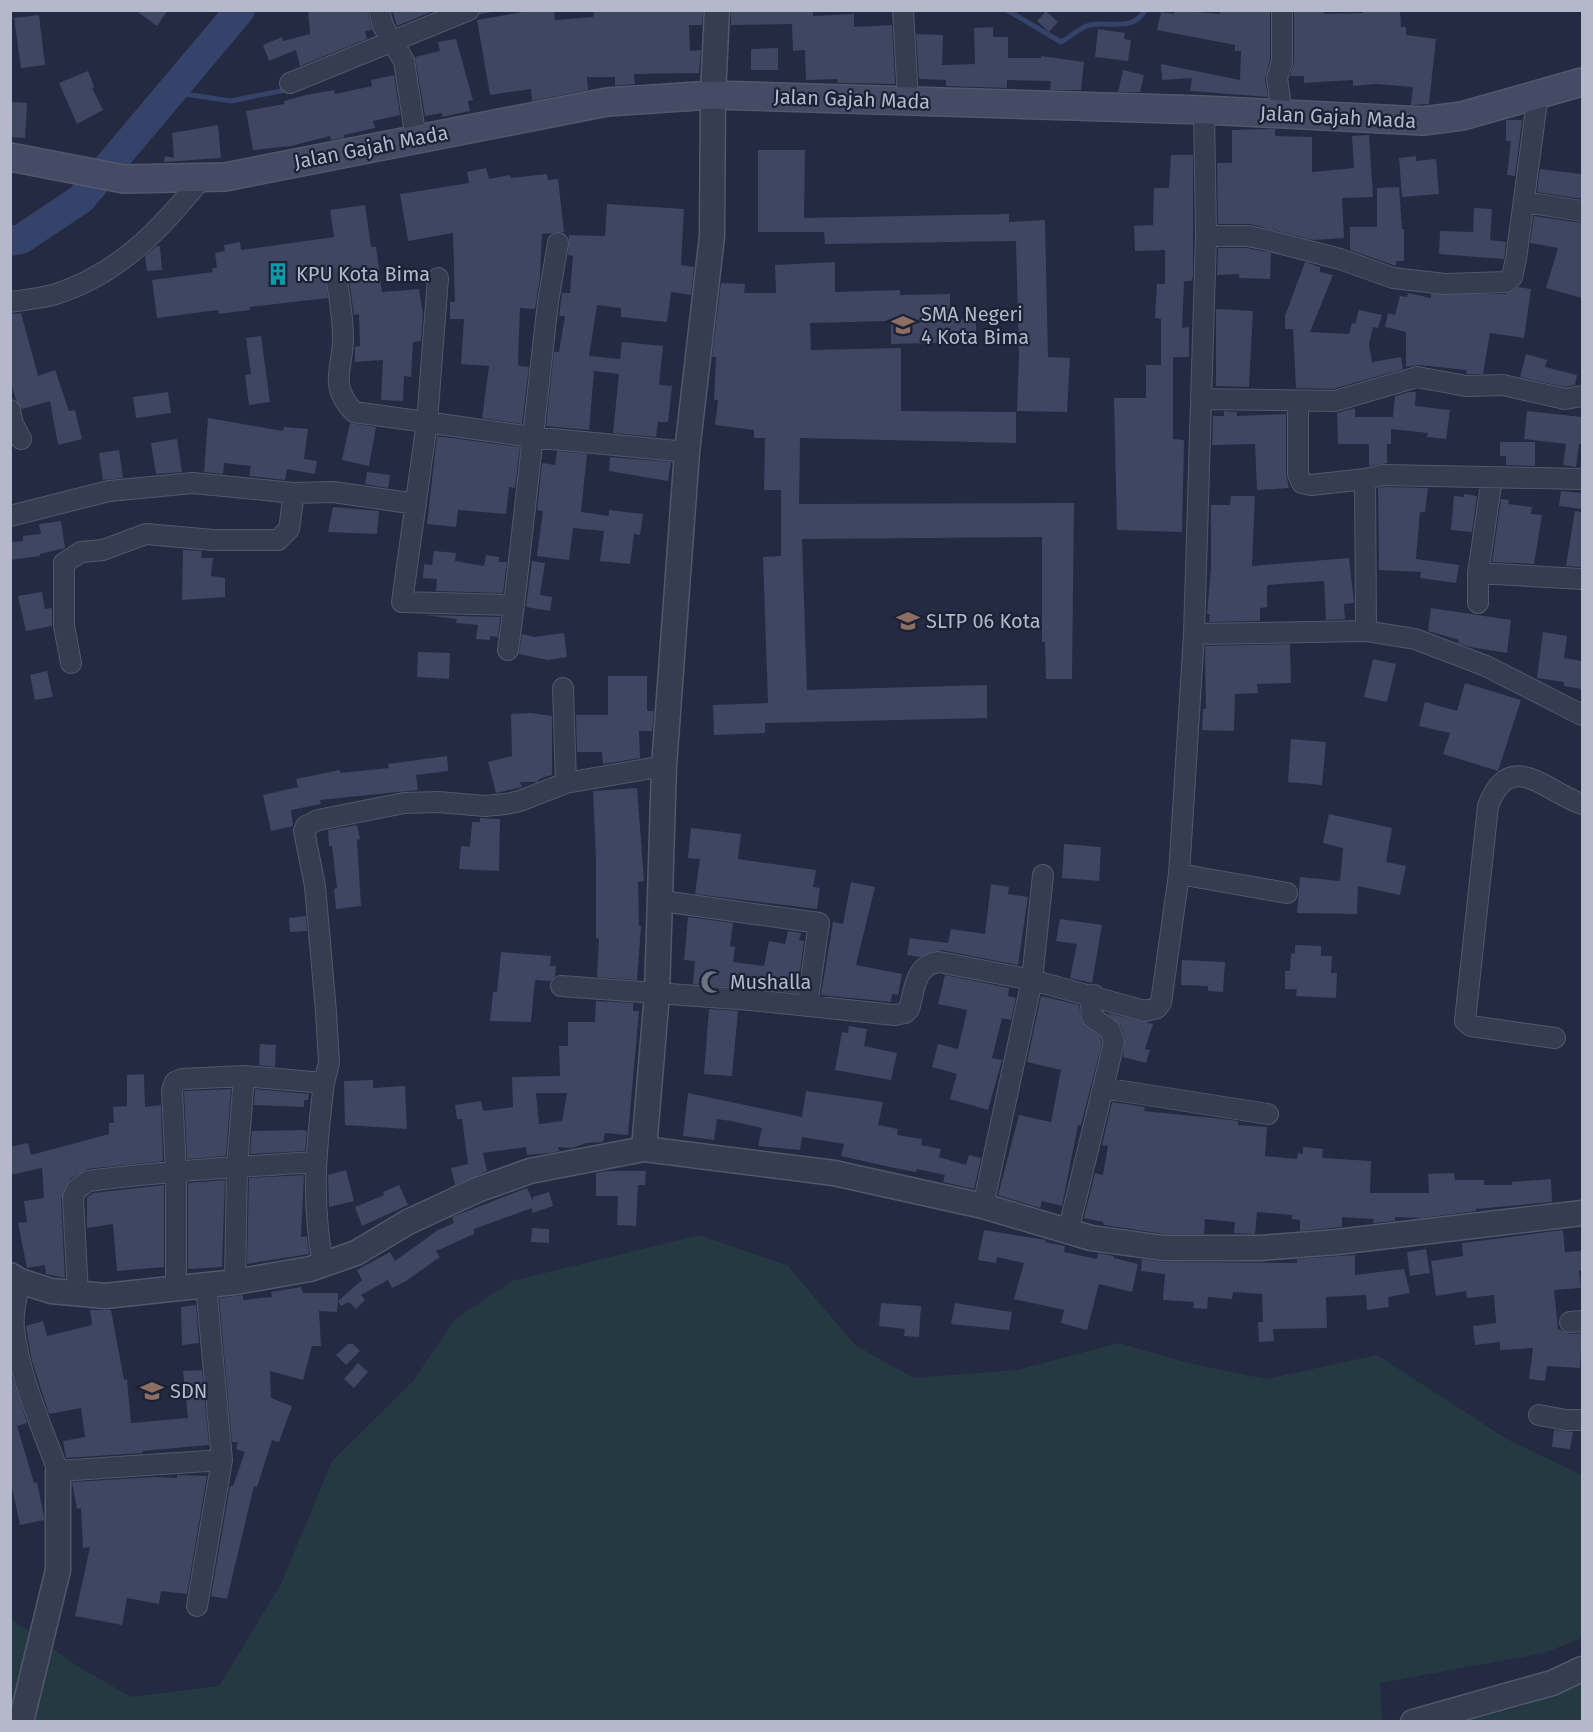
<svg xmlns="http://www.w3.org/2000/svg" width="1593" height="1732" font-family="'Fira Sans',sans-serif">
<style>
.green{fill:#253942}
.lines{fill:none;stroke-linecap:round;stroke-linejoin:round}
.stream{stroke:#354269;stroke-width:5}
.river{stroke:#354269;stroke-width:30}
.building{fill:#3e4662;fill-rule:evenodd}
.minor-casing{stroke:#52586b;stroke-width:22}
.tertiary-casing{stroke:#52586b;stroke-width:27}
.secondary-casing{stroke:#52586b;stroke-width:30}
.minor{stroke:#373d51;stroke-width:20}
.tertiary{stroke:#373d51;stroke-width:24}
.secondary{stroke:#454b64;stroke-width:27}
.labels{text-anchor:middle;stroke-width:4.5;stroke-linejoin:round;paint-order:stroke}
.street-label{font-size:20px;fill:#b3b8cb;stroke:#1c2236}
.poi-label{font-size:20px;fill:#b3b8cb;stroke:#1c2236;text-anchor:start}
</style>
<rect width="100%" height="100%" fill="#232a41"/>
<path class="green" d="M700 1235 788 1266 855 1345 914 1378 1017 1370 1119 1343 1188 1363 1266 1379 1377 1355 1507 1439 1582 1475V1638L1544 1653 1380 1683 1382 1721H11L10 1618 76 1665 131 1697 219 1686 281 1584 332 1461 413 1381 455 1319 512 1281Z
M1582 1682V1721L1464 1722 1527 1705Z"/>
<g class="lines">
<path class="stream" d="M1007 10 1061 42C1070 37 1080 27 1090 25 1111 21 1133 32 1145 10
M473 13 489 10
M171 92 231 101 290 89"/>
<path class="river" d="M10 241 21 239 81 199 240 10"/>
</g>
<path class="building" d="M135 10H168L157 26Z
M308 10H367L372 30 365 31 367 39 300 66 296 50 269 61 263 45 282 37 283 41 310 34Z
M392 10H436L397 26Z
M534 10H554L555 20 593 17 594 10H703L702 25H689L690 51 701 50 699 73 634 74 635 84 615 86V77H587L588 90 532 101 531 89 490 95 477 20Z
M731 10H813V16L854 14V27L892 25 895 84 838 83 837 79 806 80 805 50 793 51 792 24 731 25Z
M1174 10 1220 14V11H1270V60L1265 79 1268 97 1190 91 1192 78 1162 80 1161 64 1240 80 1241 51H1235V45L1157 30 1161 12 1174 14Z
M1363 10H1400L1401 27H1406V35L1436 39 1429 104 1411 105 1413 87 1376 84 1353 86V80L1304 83V76H1290L1294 62V12L1324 11V14L1363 13Z
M1046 11 1058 22 1049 32 1037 21Z
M39 15 45 65 21 68 14 18Z
M993 27V37H1008V58H1041V56L1084 62 1081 90H1050L1051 81 1007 80V88L946 86V80L919 79 916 34 943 35 942 65 975 64 974 28Z
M1098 29 1125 33 1124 39 1131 40 1128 61 1095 57Z
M456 39 473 100 468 101 470 111 442 117V113L425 116 415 57 440 51 438 42Z
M778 48V70H751V49Z
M1123 70 1144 75 1140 92H1118Z
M88 71 94 87 92 88 103 110 77 124 59 83Z
M394 75 400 115 373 121 375 128 344 135V138L331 140 330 136 291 146 253 150 246 111 284 104V101L306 95 334 90 335 94 372 86 371 80Z
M10 102 27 103 25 138 10 137Z
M1506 120H1522L1515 176 1507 175 1511 141H1506Z
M218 125 221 158 164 162 165 156 174 158 172 133Z
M1275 129V136L1312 137V172L1354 168 1352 136 1369 135 1373 197 1342 198 1344 238 1313 240 1250 224H1218L1217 163H1232V130Z
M758 150H805L804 218 1009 214V222L1045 220 1048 357 1070 358 1067 412 1017 411 1019 355 1016 241 825 244 824 232H758Z
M1171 155H1193V276L1191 281H1184L1182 328 1189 327V357H1173V439L1184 440 1182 532 1117 530 1114 398H1146V365H1161V319L1155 318 1157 284H1165V250L1135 251 1134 226 1153 225 1154 188H1169Z
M1416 156V161L1436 159 1439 194 1402 197 1399 158Z
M486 168 489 179 510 175 511 178 547 174 548 180 558 179 564 232 542 234 540 277 535 309 520 308 518 361 519 366 529 367 522 424 482 418 489 366 461 364 464 319H450V302H455L453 233 408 241 400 194 469 183 467 172Z
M1540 169 1582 174V199L1537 192Z
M1399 187 1402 229H1404V261H1396V266L1350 250V227H1377V188Z
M607 204 684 209 681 265 694 267 691 295 671 292 667 322 621 317V308L597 305 589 356 620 359 622 342 663 346 659 385 672 386 668 422H658L656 437 613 433 619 374 594 371 589 430 546 426 554 352H559L565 316H559L562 293H570L573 256 568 255 569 235 605 236Z
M365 205 371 247H376L382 292 419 289 423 314 421 341 413 342 411 377 404 376 403 401 381 400 383 360 355 362V347L360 346 359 314 354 315 349 279 341 270 335 269 326 276 328 298 250 307V310L219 314 218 310 157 318 152 280 213 272 212 268H217L215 253 225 251 224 245 240 242 241 250 334 237 330 210Z
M1474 208 1492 209 1490 240 1506 242 1504 259 1439 254 1440 231 1473 232Z
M1534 216 1582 223V298L1546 288 1558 248 1530 243Z
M157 246H160L162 270 147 271 145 256Z
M1218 248H1247L1271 253 1270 279 1239 278V274L1217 275Z
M835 262V292L900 290V295L950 294V320L976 319V342L891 344V321L810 323 811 350 901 348V411L1016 412V443L800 438 799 504 1074 503 1072 679H1046L1045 642H1042V537L802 539 807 690 987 685V718L765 723V733L714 735 713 705 768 703 763 557 781 556V490H764L765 438H754V430L715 425 718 400H714L716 357H712L721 283 745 284 744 293H776L775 265Z
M1305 262 1320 267V272L1333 275 1310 332 1349 334 1352 323 1355 324 1359 310 1382 315 1378 328 1373 327 1369 344 1372 362 1401 357 1403 369 1333 389 1296 388 1293 329H1285V316Z
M1518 287 1531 289 1524 338 1490 333 1483 374H1467L1466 370 1419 365 1406 367V332L1385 327 1388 313 1395 315 1400 296 1407 297 1408 293 1431 298V294H1506Z
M1216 309 1253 311 1249 387 1216 386Z
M21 313 38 376 55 370 69 411 75 410 82 439 58 445 50 401 22 409 16 400 10 381V314Z
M261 336 270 402 249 405 245 375 251 374 246 338Z
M1526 354 1547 360 1545 367 1577 375 1575 385 1565 387 1520 377Z
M168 392 171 413 136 418 133 397Z
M1409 392H1416L1415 406 1450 410 1446 439 1427 437 1428 433 1391 429V444H1387V463L1369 466V444H1338L1337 413 1355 408V417H1393L1395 396Z
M1224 411 1237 412V416L1286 414V474L1289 488 1257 490 1255 444 1212 445 1213 416H1224Z
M1527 411 1582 417V445L1579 444 1576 467 1563 465 1566 444 1524 439Z
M208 418 283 431 284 427 308 429 304 459 317 461 315 474 287 469 285 480 249 476 251 466 224 463 223 474 204 472Z
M350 423 376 427 369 466 342 460Z
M437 436 520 447 515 488 509 487 506 514 458 510 456 527 427 524Z
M177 439 182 472 156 474 151 443Z
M1500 442H1535V466L1506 465V456H1500Z
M119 450 123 478 103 480 99 453Z
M557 451 587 454 581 512 609 516V510L643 514 640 535 634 534 630 564 600 561 604 531 573 528 569 560 537 556 543 511 537 510 542 463 555 465Z
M610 457 671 462 668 481 609 471Z
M367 472 390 475 388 488 365 484Z
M1384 487 1428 488 1425 512H1420L1416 559 1459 565 1456 583 1420 578 1421 572 1379 570 1378 488Z
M1561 491 1582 493V509L1559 506Z
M1464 494 1477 496 1472 532 1451 530 1454 496 1464 497Z
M1231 496H1255L1252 566 1349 558 1354 603 1344 604 1345 619 1326 620 1324 581 1267 585V607L1260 608V621L1209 622 1210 614H1207L1211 568V505H1230Z
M1501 499 1509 500 1508 504 1532 507 1531 514 1542 515 1534 564 1492 562Z
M333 507 379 511 377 534 328 532Z
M1575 511 1582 512V567L1566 566Z
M61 521 65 548 40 554V556L10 560V542L23 541V536L41 534 39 524Z
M183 550 202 551 201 558H213L211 576 225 578V597L182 600Z
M434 551 456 553 455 561 484 566 486 555 499 557V562H507L503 593 436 591 437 579 423 578 424 564 432 565Z
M532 561 545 563 540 595 552 597 550 611 526 607Z
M42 592 45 609 52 608V626L26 631 18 596Z
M1431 608 1511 620 1507 653 1470 647 1458 643 1459 640 1428 631Z
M424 615 500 617 498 637 490 636V640L476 639 478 625 456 623 457 619Z
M1543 632 1567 636 1564 658 1582 661V689L1564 686V682L1537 678Z
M564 633 567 657 548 660 519 654 522 634 534 637Z
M1290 644 1291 683 1257 684 1258 693 1235 694 1234 731 1202 730 1203 709H1206L1205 646Z
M418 652 450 653 449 679 417 677Z
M1373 659 1396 664 1387 702 1364 697Z
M47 671 53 697 35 700 30 675Z
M608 676H647V711H654L652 731H639L640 758 603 764 602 752H577L576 715H608Z
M1465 683 1521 700 1498 771 1443 754 1450 733 1419 726 1425 702 1457 711Z
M531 713 552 716V775L541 778 537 782H520L522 787 496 793 488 762 512 756 511 714Z
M1291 739 1326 742 1322 785 1288 782Z
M447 756 448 771 416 775 418 790 320 800 321 804 291 810 293 826 271 831 263 795 298 787 296 779 340 770V773L389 768 388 764Z
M637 788 644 881 638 882 639 926H641L637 980 597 977 599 939 596 938V860L593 791Z
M1329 814 1392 828 1386 862 1406 866 1400 895 1358 886 1357 914 1297 913 1300 877 1340 881 1343 848 1323 843Z
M480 818 500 819 499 871 459 869 461 846 470 847 472 822H480Z
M357 825 360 839 357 840 361 906 336 909 334 889 337 888 332 846H329L328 830Z
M691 828 741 834 738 859 816 870 813 887 820 888 817 909 695 894 700 859 688 858Z
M1064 844 1101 847 1099 881 1062 878Z
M851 882 875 887 856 965 902 974 898 995 892 994 891 1002 821 995 833 922 843 924Z
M991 884 1009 887 1008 894 1028 897 1018 965 941 950 920 957 907 955 910 938 948 943 951 929 985 934Z
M306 916 307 931 290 932 289 918Z
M688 917 733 923 730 946 735 947 733 962 764 966 769 941 785 944 788 931 801 933 799 940 804 941 797 993 693 984 695 961 684 960Z
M1060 919 1102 925 1092 983 1070 978 1077 944 1056 941Z
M1295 945 1321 946V956H1332L1331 973H1337L1336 998 1296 996 1297 989H1285V971H1290L1291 954 1295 953Z
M501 952 551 956 550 966H556L555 976 550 981 535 980 531 1022 490 1021 493 992H497Z
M1182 960 1225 962 1223 992 1208 991V986L1181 985Z
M945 975 1009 988 1008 996 1016 998 1011 1020 1002 1018 992 1058 1002 1060 988 1110 950 1099 957 1074 932 1067 938 1044 958 1049 967 1010 938 1004Z
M1041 996 1079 1005 1082 1023 1100 1037 1102 1043 1081 1125H1078L1062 1206 1042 1201 1040 1208 998 1195 1019 1115 1051 1122 1061 1070 1027 1062Z
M596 1001 633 1003V1011H639L628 1135 605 1133 603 1142 586 1143 572 1148 558 1147 559 1151 550 1153 527 1155 526 1147 483 1153 487 1171 455 1185 451 1168 468 1164 462 1119H457L455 1105 481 1101 483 1111 513 1107 512 1077 560 1076 559 1046H568V1022H595ZM536 1093H567L562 1121 539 1124Z
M709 1009 738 1011 732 1076 704 1074Z
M1107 1013 1153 1024 1145 1049 1150 1050 1146 1063 1123 1057 1125 1039 1121 1026Z
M849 1026 867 1029 864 1046 897 1053 891 1080 835 1070 842 1032 848 1033Z
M260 1044 276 1045 275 1067 259 1065Z
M144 1074 145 1107 161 1105 163 1161 87 1169 70 1179 61 1199 65 1278 46 1274 45 1265 27 1268 18 1223 27 1222 24 1201 44 1198 42 1168 10 1175V1147L28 1143 31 1155 109 1134V1123H114L113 1107 127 1106V1075Z
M373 1080V1088L405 1086 407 1129 345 1125 344 1081Z
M231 1089 226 1156 187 1159 184 1091Z
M255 1089 309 1094 308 1100H304V1107L254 1105Z
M806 1091 883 1102 878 1125 898 1129 897 1135 922 1139 921 1145 941 1149 939 1157 966 1165 969 1155 981 1158 974 1189 943 1182 945 1175 917 1169 916 1172 894 1168 841 1156 844 1144 802 1137 800 1150 758 1146 762 1128 731 1121 717 1119 714 1140 683 1136 688 1093 802 1117Z
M1112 1102 1145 1107 1144 1111 1214 1118 1238 1121V1125L1267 1127 1265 1156 1297 1159 1298 1153 1303 1154V1147L1323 1149 1322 1158 1371 1161 1370 1193H1429L1428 1174 1454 1173 1455 1180H1484V1185H1512V1182L1551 1179 1552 1202 1476 1209V1211L1422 1218 1395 1217V1221L1373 1223 1374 1219 1342 1217V1227L1300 1231V1220L1292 1219V1215L1257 1212 1255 1234 1234 1233 1235 1222 1205 1219 1204 1234H1164L1104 1225 1103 1222 1084 1218 1095 1173 1103 1175 1108 1146 1102 1145Z
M303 1130 307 1131 305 1151 250 1154 252 1131Z
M346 1170 354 1201 329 1207 328 1175Z
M607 1171H646L645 1185H638L636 1226 617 1225 618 1196H596V1173Z
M304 1175 301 1237 307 1236 309 1254 247 1264 249 1178Z
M225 1180 222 1267 188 1269V1183Z
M164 1185V1267L117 1271 113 1224 87 1228V1197L93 1193Z
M399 1185 408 1205 362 1226 355 1207 384 1195 383 1192Z
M527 1188 533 1201V1197L549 1192 553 1206 532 1213V1208L474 1229V1234L436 1251 440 1257 406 1281 392 1288 388 1280 361 1295 365 1300 356 1309 349 1302 341 1306 338 1301 337 1312 319 1311 321 1346H312L303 1380 270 1371 271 1398 292 1406 279 1442 272 1440 257 1487 254 1486 227 1599 211 1596 230 1486H233L245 1452 236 1449 238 1442H232L219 1298 243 1295V1300L272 1297 271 1292 301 1287 303 1293H338V1301L362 1280 357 1270 390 1252 395 1261 438 1230 454 1223 452 1217Z
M532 1228 549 1229V1243L531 1242Z
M984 1230 1046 1240 1045 1242 1065 1246 1064 1252 1097 1259 1098 1253 1114 1256V1258L1138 1264 1132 1292 1099 1284 1087 1330 1061 1323 1064 1310 1014 1299 1024 1263 997 1257 996 1263 978 1260Z
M1563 1230 1565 1252 1581 1251 1582 1270 1579 1271 1581 1288 1554 1290 1558 1329 1570 1334 1582 1333 1580 1368 1547 1366 1545 1381 1529 1379 1533 1348 1500 1350V1342L1475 1345 1473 1326 1496 1323 1494 1295 1467 1298 1466 1291 1436 1296 1431 1261 1463 1256 1462 1243Z
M1426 1249 1430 1273 1410 1276 1407 1252Z
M1355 1255V1275L1404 1269 1410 1293 1388 1297 1389 1307 1367 1310 1366 1295 1326 1297 1327 1328 1273 1329 1274 1341 1259 1342 1258 1322H1263L1262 1294 1233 1292 1232 1299 1208 1297 1207 1309 1193 1308 1194 1302 1163 1300 1165 1274 1141 1271 1142 1259 1163 1262 1297 1263V1259Z
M881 1303 921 1306 919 1337 904 1336 905 1329 879 1326Z
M955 1303 1012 1312 1009 1330 951 1324Z
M196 1305 199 1343 182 1345 181 1307Z
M90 1310H111L124 1380 127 1379 131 1423 188 1418 183 1371 202 1370 209 1445 142 1451V1453L66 1458 63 1441 85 1437 81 1408 49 1414 32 1361 26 1326 43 1321 47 1336 92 1325Z
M348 1344H353L360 1351 346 1365 336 1355Z
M358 1363 368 1372 354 1388 344 1379Z
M11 1374 27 1423 17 1426 34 1483 37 1482 44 1517V1520L20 1525 10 1479Z
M1554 1430 1573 1432 1570 1449 1552 1447Z
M177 1475 207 1476 187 1594 161 1591 159 1604 127 1598 122 1625 75 1616 90 1547 83 1548 81 1508 77 1509 72 1482 155 1477 177 1478Z"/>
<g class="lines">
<g class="minor-casing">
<path id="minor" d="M379 10 383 26 404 61 416 139
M903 10 908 100
M1282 10V62L1277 78 1282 114
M290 83 469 10
M1525 202 1582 211
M1206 236H1248L1267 240 1340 259 1393 278 1445 284 1506 282 1512 277 1516 259 1538 94
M438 278 427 422 402 602 514 605 548 302 558 243
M337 281C340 300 343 319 343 338 343 369 328 385 354 412L532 437 687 452
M10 302C25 300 42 298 56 294 119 274 162 228 202 178
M1202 399 1335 401 1417 377 1466 386 1503 385 1565 399 1582 396
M1298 402V474L1302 483 1311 485 1365 479
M10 410 13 424 21 439
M10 516 109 491 193 483 294 493 333 492 416 504
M1478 573 1582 579
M1478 603V573L1492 478
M1366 631 1365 479 1383 475 1582 479
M1194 634 1366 631 1415 639 1486 666 1582 715
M508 650 514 605
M71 663 64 626V563L81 552 103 550 146 534 213 540H278L289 529 294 493
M563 688 566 783
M1179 874 1287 893
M662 901 819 923 807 1006
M561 986 751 1000 895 1015 905 1013 909 1009C915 990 914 965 939 962L1032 980 1145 1011 1157 1008 1161 1003 1179 874 1194 634 1206 236 1204 110
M1555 1038 1471 1026 1465 1021 1488 806C1510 747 1546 792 1582 804
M324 1083 329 1063 326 1012 315 886 304 831 306 826 318 820 404 803 438 802 485 806 506 804 520 801 566 783 664 766
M1103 1088 1268 1114
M983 1206 1032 980 1043 875
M1068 1232 1114 1042 1110 1030 1092 1017 1091 1005 1094 995
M20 1281C17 1296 12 1312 14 1328 19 1376 41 1425 58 1471L222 1460
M235 1282 237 1167 244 1076
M176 1288V1173L172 1090 175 1082 182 1079 244 1076 324 1083C316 1149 311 1198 323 1265
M78 1294 73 1198 77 1189 88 1181C163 1171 239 1167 314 1162
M1570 1322 1582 1321
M1539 1415 1566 1420H1582
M197 1606 222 1460 206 1285"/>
</g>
<g class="tertiary-casing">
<path id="tertiary" d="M644 1149 657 994 664 766 687 452 712 236 713 95 717 10
M10 1275 20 1281 51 1291 105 1296 235 1282 310 1269 356 1253 408 1222 477 1190 530 1171 644 1149 834 1173 983 1206 1091 1238 1163 1248H1260L1337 1242 1582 1213
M21 1722 58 1570V1471
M1413 1722 1552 1683 1582 1669"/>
</g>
<g class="secondary-casing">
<path id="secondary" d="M10 157 124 179 225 177 607 102 713 95 1204 110 1423 121 1462 116 1582 82"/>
</g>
<use href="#minor" class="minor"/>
<use href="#tertiary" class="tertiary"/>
<use href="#secondary" class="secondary"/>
</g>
<defs>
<g id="building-bare" transform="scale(1.8)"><path d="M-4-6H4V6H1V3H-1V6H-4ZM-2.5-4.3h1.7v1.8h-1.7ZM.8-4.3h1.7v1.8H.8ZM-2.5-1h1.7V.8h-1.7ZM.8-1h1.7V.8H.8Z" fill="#0f9aa8" stroke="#1c2236" stroke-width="2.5" paint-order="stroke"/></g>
<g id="school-bare" transform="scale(1.8)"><path d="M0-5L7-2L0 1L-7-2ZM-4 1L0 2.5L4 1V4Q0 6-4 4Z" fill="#8d6e63" stroke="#1c2236" stroke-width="2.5" paint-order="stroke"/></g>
<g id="mosque-bare" transform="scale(1.8)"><path d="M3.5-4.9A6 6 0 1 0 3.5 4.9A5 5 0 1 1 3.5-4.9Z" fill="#6b7280" stroke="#1c2236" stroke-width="2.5" paint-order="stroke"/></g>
</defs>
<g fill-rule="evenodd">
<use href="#building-bare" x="278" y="274"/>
<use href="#school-bare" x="903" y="325"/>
<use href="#school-bare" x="908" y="621"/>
<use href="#mosque-bare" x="712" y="982"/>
<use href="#school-bare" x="152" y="1391"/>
</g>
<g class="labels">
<g class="street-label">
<text transform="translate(852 99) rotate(2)" y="7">Jalan Gajah Mada</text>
<text transform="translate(1338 117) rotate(3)" y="7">Jalan Gajah Mada</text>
<text transform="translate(371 147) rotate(-11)" y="7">Jalan Gajah Mada</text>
</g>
<g class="poi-label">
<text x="296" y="281">KPU Kota Bima</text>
<text x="921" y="321">SMA Negeri<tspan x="921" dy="23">4 Kota Bima</tspan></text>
<text x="926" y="628">SLTP 06 Kota</text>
<text x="730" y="989">Mushalla</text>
<text x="170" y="1398">SDN</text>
</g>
</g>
<rect width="1593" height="1732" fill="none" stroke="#b3b8cb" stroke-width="24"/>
</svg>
